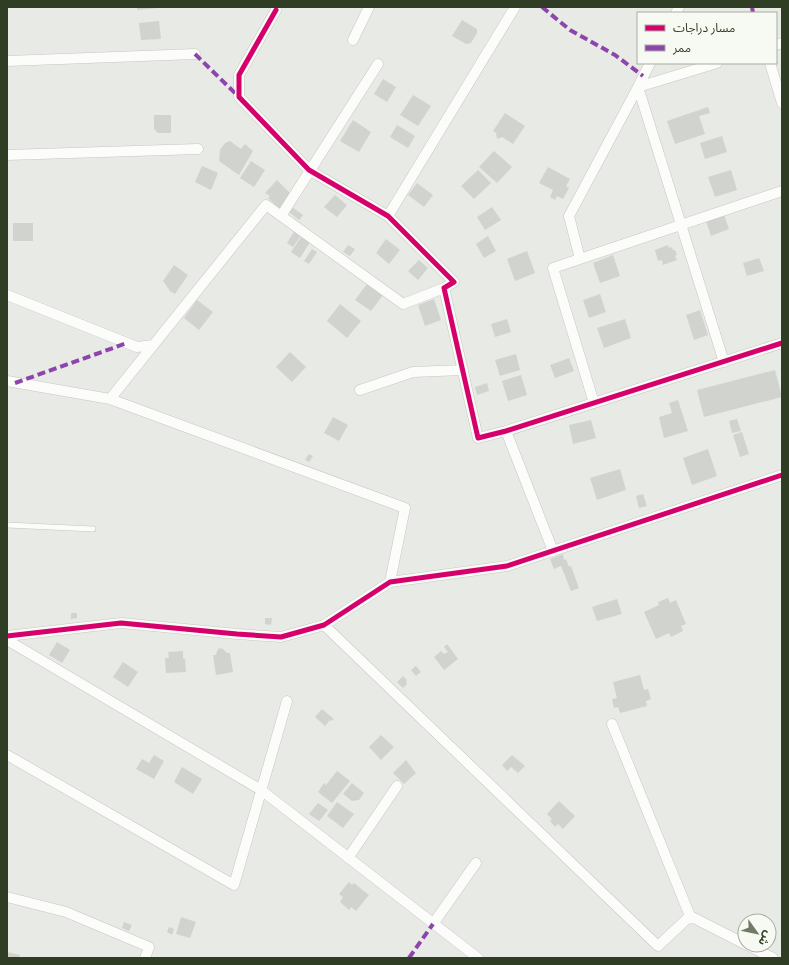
<svg xmlns="http://www.w3.org/2000/svg" width="789" height="965" font-family="'Roboto Condensed','Noto Sans Arabic',sans-serif">
<style>
.building{fill:#d1d3ce}
.lines{fill:none;stroke-linecap:round;stroke-linejoin:round}
.service-casing{stroke:#c5c7c2;stroke-width:6}
.minor-casing{stroke:#c5c7c2;stroke-width:11}
.service{stroke:#fcfcfb;stroke-width:5}
.minor{stroke:#fcfcfb;stroke-width:10}
.quiet{stroke:#8e44ad;stroke-width:4;stroke-dasharray:8 4;stroke-linecap:butt}
.cycleway-casing{stroke:#f7f9f3;stroke-width:8}
.cycleway{stroke:#d6006c;stroke-width:5}
</style>
<rect width="100%" height="100%" fill="#e8eae5"/>
<path class="building" d="M137 7H158V8L137 10Z
M462 20 477 29V33L471 43 466 44 452 36Z
M159 21 161 39 141 40 139 23Z
M383 79 396 87 387 102 374 94Z
M413 95 431 106 418 126 400 115Z
M708 107 710 113 699 116 705 134 675 144 667 121Z
M505 113 525 126 513 144 502 137 497 139 496 133 493 131Z
M154 115H171V133H158L154 129Z
M353 120 371 132 359 152 340 141Z
M397 125 415 136 408 148 390 137Z
M722 136 727 152 705 159 700 143Z
M230 141 241 149 245 144 253 151 239 175 219 161 220 150 225 143Z
M494 151 512 167 497 183 479 167Z
M251 161 265 170 254 187 240 178Z
M202 166 218 173 211 190 195 182Z
M548 167 570 179 566 186 569 188 563 199 557 196 555 200 550 197 553 190 539 183Z
M478 170 491 183 474 199 461 186Z
M731 170 737 190 715 197 708 177Z
M277 180 291 194 280 209 268 198 270 196 265 193Z
M417 183 433 195 424 207 408 195Z
M335 195 347 205 337 217 324 207Z
M292 207 303 215 299 220 289 212Z
M492 207 501 220 485 230 477 217Z
M724 215 729 229 711 236 706 221Z
M13 223H33V241H13Z
M295 230 302 234 293 247 287 243Z
M488 236 496 251 484 258 476 244Z
M301 237 310 242 300 258 291 252Z
M386 239 400 250 389 264 376 253Z
M348 245 355 249 350 256 343 252Z
M668 245 669 248 672 247 673 250H675L677 255 675 256 677 260 663 265 662 260 658 261 655 250Z
M312 249 317 252 309 264 304 261Z
M527 251 535 273 515 281 507 259Z
M613 255 620 276 600 283 593 263Z
M759 258 764 271 747 276 743 263Z
M419 260 428 268 418 280 408 271Z
M174 265 188 275 175 294 170 291 163 281Z
M367 284 383 295 371 311 355 300Z
M600 294 606 312 589 318 583 300Z
M434 299 441 320 425 326 418 305Z
M197 300 213 312 199 330 184 318Z
M340 304 361 321 347 338 327 321Z
M700 310 708 335 694 340 686 315Z
M507 319 511 332 495 337 491 324Z
M625 319 631 338 604 348 597 328Z
M290 352 306 367 292 382 276 367Z
M516 354 520 370 500 376 495 360Z
M569 358 574 371 555 378 550 365Z
M775 370 782 397 704 417 697 390Z
M521 375 527 395 508 401 502 381Z
M487 383 489 391 477 395 475 387Z
M678 400 688 431 664 438 659 417 672 413 669 403Z
M333 417 348 425 339 441 324 433Z
M737 419 741 431 732 433 729 421Z
M591 420 596 438 573 444 569 425Z
M742 432 749 454 740 457 733 435Z
M708 449 717 476 692 485 683 458Z
M309 454 313 456 309 462 305 460Z
M620 469 626 490 597 500 590 478Z
M643 494 647 506 639 508 636 496Z
M563 554 564 560 566 559 569 567 571 566 579 588 571 591 561 566 554 569 550 559Z
M668 598 670 603 676 600 686 624 681 626 683 631 671 637 669 633 656 639 644 612 659 605 658 602Z
M617 599 622 614 597 621 592 607Z
M71 613H77V618L71 619Z
M265 618H272L271 625 265 624Z
M57 642 70 650 62 663 49 655Z
M447 644 458 659 444 670 434 657 441 651 444 654 448 652 444 647Z
M219 648 223 649 227 653H230L233 672 216 675 213 655H216L217 651Z
M183 651V658L185 659 186 672 166 673 165 658H169L168 652Z
M123 662 138 672 128 687 113 677Z
M416 666 421 672 416 676 411 670Z
M640 675 644 690 648 689 651 699 646 701 647 706 620 713 618 707 614 708 612 699 617 698 613 682Z
M403 676 407 680 406 682 407 684 403 688 397 682Z
M322 709 334 719 331 721 330 720 325 726 315 717Z
M381 735 394 747 381 760 369 747Z
M154 755 164 761 154 779 136 769 142 759 149 763Z
M512 755 525 766 518 773 511 767 507 771 502 765Z
M406 760 416 773 404 784 393 773Z
M182 767 202 779 193 794 174 782Z
M337 771 350 781 332 803 318 792 324 783 326 785Z
M352 783 364 793 359 800 352 801 343 794Z
M559 801 575 816 563 829 558 824 555 827 550 821 552 819 547 814Z
M337 802 354 814 343 828 327 816Z
M318 803 328 810 319 821 309 814Z
M349 882 352 885 354 883 369 895 356 911 351 907 349 910 340 902 343 897 339 894Z
M181 917 196 922 190 938 176 934Z
M124 922 132 925 129 931 122 928Z
M169 927 174 929 172 935 167 932Z
M7 952 20 955 19 958H7Z"/>
<g class="lines">
<g class="service-casing">
<path id="service" d="M7 525 93 529"/>
</g>
<g class="minor-casing">
<path id="minor" d="M276 10 239 75V97L309 170 388 216 454 282 444 288 478 438 506 431 782 343
M676 13 679 7
M353 40 369 7
M776 45 782 43
M7 61 195 54
M717 63 638 87 724 362
M770 63 782 103
M7 155 198 149
M281 216 378 64
M388 216 515 7
M580 259 569 216 638 87 650 63
M7 295 137 347 153 345
M7 381 110 399 405 508 390 582
M360 390 413 372 463 370
M110 399 266 205 403 304 444 288
M594 403 553 268 782 191
M506 431 553 551
M324 625 658 946 690 916 745 944
M7 636 121 623 237 634 281 637 324 625 390 582 507 566 782 475
M7 640 261 790 478 958
M612 724 690 916
M7 755 234 885 287 701
M348 858 397 786
M7 897 66 912 149 947 145 958
M433 924 476 863
M747 945 773 958"/>
</g>
<use href="#service" class="service"/>
<use href="#minor" class="minor"/>
<path class="quiet" d="M542 7 570 30 615 55 643 76
M752 7 753 13
M195 54 239 97
M15 383 127 343
M409 958 433 924"/>
<g class="cycleway-casing">
<path id="cycleway" d="M276 10 239 75V97L309 170 388 216 454 282 444 288 478 438 506 431 782 343
M7 636 121 623 237 634 281 637 324 625 390 582 507 566 782 475"/>
</g>
<use href="#cycleway" class="cycleway"/>
</g>
<rect width="789" height="965" fill="none" stroke="#2e3d23" stroke-width="16"/>
<rect x="637" y="12" width="140" height="52" fill="#f7f9f3" stroke="#a7aea0"/>
<rect x="645" y="25" width="20" height="6" fill="#d6006c" stroke="#a7aea0"/>
<text x="673" y="32" font-size="12" fill="#2e3d23">مسار دراجات</text>
<rect x="645" y="45" width="20" height="6" fill="#8e44ad" stroke="#a7aea0"/>
<text x="673" y="52" font-size="12" fill="#2e3d23">ممر</text>
<g transform="translate(757 933) rotate(123)"><circle r="19" fill="#f7f9f3" stroke="#a7aea0"/>
<path d="M0-3L7 15L0 10L-7 15Z" fill="#6f7a67"/>
<text y="-6" font-size="11" font-weight="bold" text-anchor="middle" fill="#2e3d23">ش</text>
</g>
</svg>
